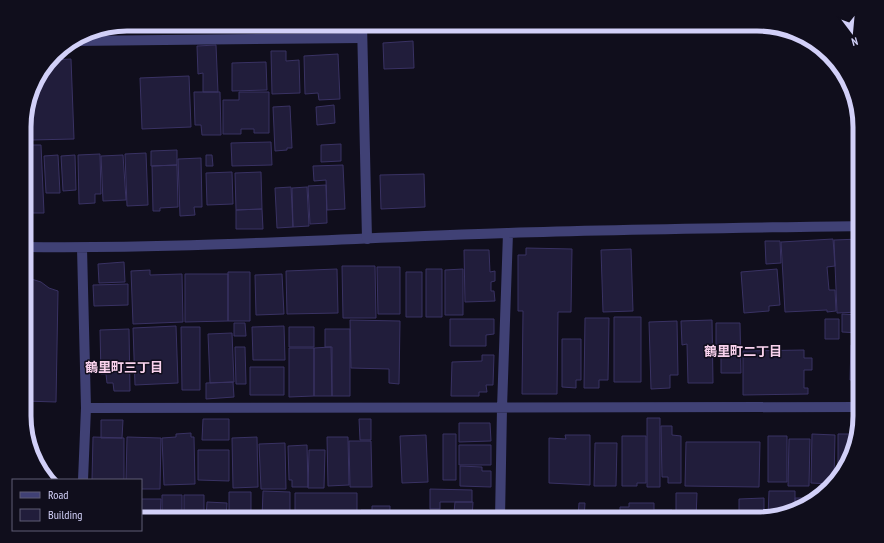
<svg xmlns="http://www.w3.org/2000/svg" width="884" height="543" font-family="'PT Sans Narrow','Noto Sans JP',sans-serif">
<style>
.building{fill:#211d3b;stroke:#393263}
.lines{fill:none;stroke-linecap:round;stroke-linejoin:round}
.minor{stroke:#404175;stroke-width:10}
.tertiary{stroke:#404175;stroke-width:10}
.labels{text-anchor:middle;stroke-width:3;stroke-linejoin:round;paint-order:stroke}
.neighbourhood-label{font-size:13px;font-weight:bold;fill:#f9d2ed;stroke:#100e1c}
.rim{fill:none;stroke:#d2d0f8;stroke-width:5}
</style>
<rect width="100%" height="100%" fill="#100e1c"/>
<path class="building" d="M413 41 414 68 384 69 383 43Z
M216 45 218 92H203V73L198 74 197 46Z
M271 51H286V61L299 60 300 93 272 94Z
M338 54 340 99 319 100 318 93 305 94 304 56Z
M71 59 74 139 31 140 30 98 35 81 51 60Z
M266 62 267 90 232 91V63Z
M189 76 191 127 142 129 140 78Z
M194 92H220L221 135H202L201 125H195Z
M239 92H269V133H254V129H241V134H223V100H239Z
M334 105 335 123 317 125 316 107Z
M290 106 292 148H287V150L275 151 273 107Z
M858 121H860V160Z
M271 142 272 165 232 166 231 143Z
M341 144V161L321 162V145Z
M25 145H41L44 213H28Z
M177 150V165L151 166V151Z
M146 153 148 205 127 206 125 154Z
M100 154 101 194H95V203L79 204 78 155Z
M58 155 60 193H46L44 156Z
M75 155 76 190 63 191 61 156Z
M123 155 126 200 103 201 101 156Z
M206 155H212L213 166H206Z
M201 158 202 207H194L195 215 180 216 178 159Z
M177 165 178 207 160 208V211H153L152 166Z
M343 165 345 209 327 210 326 180 314 181 313 166Z
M232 172 233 204 207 205 206 173Z
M261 172 262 209 236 210 235 173Z
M424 174 425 207 381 209 380 175Z
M326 185 327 223 310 224 308 186Z
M291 187 293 227 277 228 275 188Z
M307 187 309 226 293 227 292 188Z
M262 209 263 229H236V210Z
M833 239 835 266 827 267 829 290H835L836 311 827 312V310L785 312 781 242Z
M860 239V312L837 313 834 240Z
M765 241H780L781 263 766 264Z
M526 248 572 249 571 312H558L557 394H522L523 311H518V255H526Z
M631 249 633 311 603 312 601 250Z
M464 250H489L490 272 495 271V281L491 282V291H494L495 301 465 302Z
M124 262 125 282 99 283 98 264Z
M342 266H375L376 318H343Z
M377 267H400V314H378Z
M337 269 338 313 287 314 286 271Z
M426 269H442V317H426Z
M463 269V315H445V270Z
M777 269 780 305 769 306V311L744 313 741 272Z
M150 270V275L182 274 183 322 133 324 131 271Z
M228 272H250V321H228Z
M406 272H422V317H406Z
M185 274H228V321L185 322Z
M282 274 284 314 256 315 255 275Z
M25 277 41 282 49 288 58 291 56 402 25 401Z
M128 284V305L94 306 93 285Z
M842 314 860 315V333L842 332Z
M614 317H641V382H614Z
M585 318H609L608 380H599V388H584Z
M450 319H494V334L486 335V346H450Z
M825 319H839V339H825Z
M350 320 400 321 399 384 389 383V369L351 368Z
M712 320 713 383H688L687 344 682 345 681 321Z
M677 321 678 375H670V388L651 389 649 322Z
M234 323H245L246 336H234Z
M716 323H740L741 373H721V353H716Z
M176 326 178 383 135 385 133 328Z
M284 326 285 360H253L252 327Z
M181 327H200V390H182Z
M289 327H314V347H289Z
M129 329 130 391H114L113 383H107L106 374H101L100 330Z
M325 329H350V396H332V347H325Z
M232 333 234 382 210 383 208 334Z
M562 339H581V380H576V388L562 387Z
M856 342H860V380H850L851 345H856Z
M235 347H245L246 384H236Z
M331 347 332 396H314V348Z
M289 348H314V396L289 397Z
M804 350V358H812V370H804V388H808V394L743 395V351Z
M482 355H494L493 385H486L487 392H479V396H451L452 362 482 361Z
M250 367H284V395H250Z
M233 382 234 397 206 399V383Z
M647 418H660V487H647Z
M203 419H229V440H202Z
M359 419H371V440H360Z
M101 420H123L122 438H101Z
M459 423H490L491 441 459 442Z
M661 426H672V435L681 436V483H668V477H662Z
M191 433V437H194L195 484 164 485 162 438 176 437V434Z
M443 434H456V480H443Z
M812 434 835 435 834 481 831 484 811 483Z
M838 434H855V438L843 473 838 477Z
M426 435 428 482 402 483 400 436Z
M565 435H590V485L549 483V438L566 439Z
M622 436H646V483H637V486H622Z
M768 436H787V482H768Z
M93 437 124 438V480H92Z
M127 437 161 438 160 489H141V480H126Z
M257 437 258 487 233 488 232 438Z
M327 437H348L349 485 328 486Z
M789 439H810L809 486H788Z
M349 441H371L372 487H350Z
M686 442H760L759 487 685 486Z
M285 443 286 489H261L259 444Z
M595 443H617L616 486H594Z
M307 445 308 487H292V480H289L288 446Z
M459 445H491V465H459Z
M198 450H229V481L198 480Z
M309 450H325L324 488H308Z
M460 466 482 467V471H491V487L460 486Z
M430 489 472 490V502H440V509H430Z
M263 491 290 492V519H262Z
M769 491H795V509L768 517Z
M816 491H824L816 498Z
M229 492H251V519H229Z
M295 493H357V519H295Z
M676 493H697L696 519H676Z
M162 495H182V519H162Z
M184 495H204V519H184Z
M764 498V519H739V499Z
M795 498H814V500L808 505 796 509Z
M141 499H161L160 519H141Z
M207 502 227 503 226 519H206Z
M455 502H473L472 519H462V512H454Z
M579 503H585L584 519H578Z
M629 503H654V510H672V519H620V507H629Z
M372 506H390V519H361V510H372Z
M702 513 724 514V519H702Z"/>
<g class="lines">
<path class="minor" d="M73 41 362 38
M25 247C186 249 347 238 507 233 625 229 742 228 860 226
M82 248 86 408 83 480
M86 408 860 407
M500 519 502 408 508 233"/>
<path class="tertiary" d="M362 24 367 239"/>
</g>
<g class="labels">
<g class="neighbourhood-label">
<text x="743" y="356">鶴里町二丁目</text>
<text x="124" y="372">鶴里町三丁目</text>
</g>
</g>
<path d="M0 0H884V543H0ZM127 31H757A96 96 0 0 1 853 127V416A96 96 0 0 1 757 512H127A96 96 0 0 1 31 416V127A96 96 0 0 1 127 31Z" fill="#100e1c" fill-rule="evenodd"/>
<path class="rim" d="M127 31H757A96 96 0 0 1 853 127V416A96 96 0 0 1 757 512H127A96 96 0 0 1 31 416V127A96 96 0 0 1 127 31Z"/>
<rect x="12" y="479" width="130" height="52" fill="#100e1c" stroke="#5e5c74"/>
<rect x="20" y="492" width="20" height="6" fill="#404175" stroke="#5e5c74"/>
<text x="48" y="499" font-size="12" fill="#d2d0f8">Road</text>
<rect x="20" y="509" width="20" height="12" fill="#211d3b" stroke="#5e5c74"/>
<text x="48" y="519" font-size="12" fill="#d2d0f8">Building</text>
<g transform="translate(852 32) rotate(164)" stroke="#100e1c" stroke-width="3" paint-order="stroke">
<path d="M0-3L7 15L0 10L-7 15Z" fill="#d2d0f8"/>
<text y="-6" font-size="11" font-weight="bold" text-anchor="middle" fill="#d2d0f8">N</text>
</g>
</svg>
